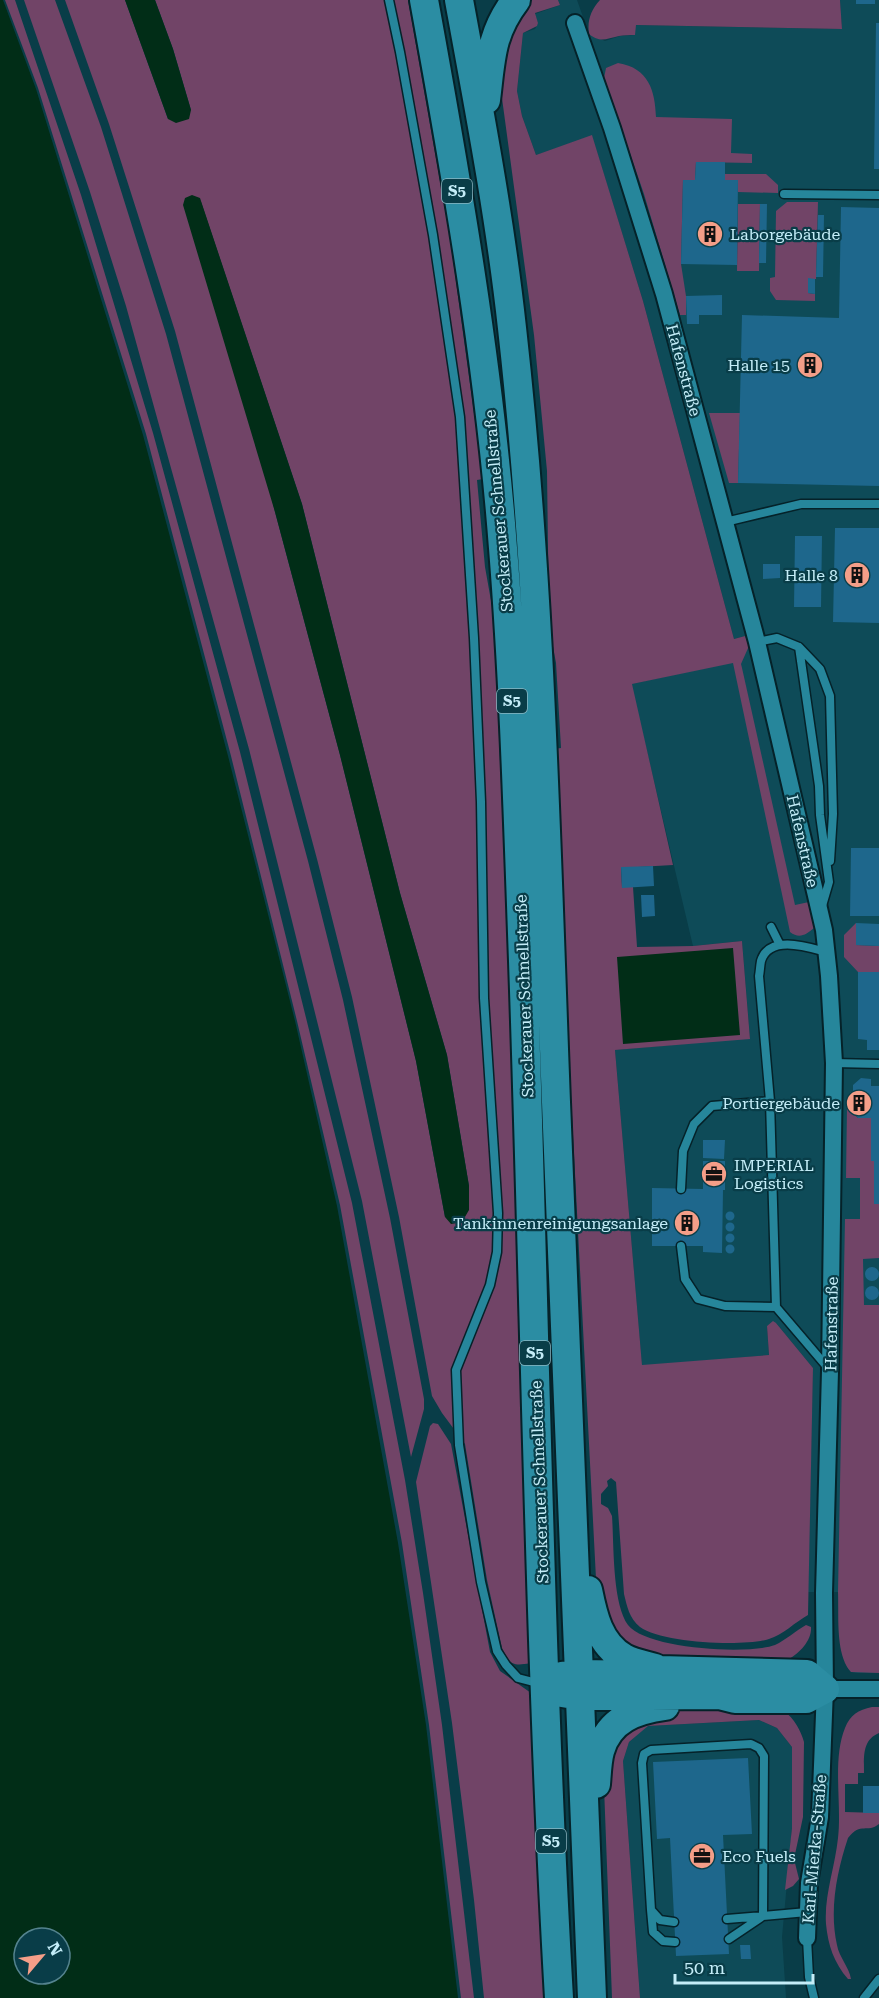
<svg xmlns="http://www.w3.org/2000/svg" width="879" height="1998" font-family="'Roboto Serif',serif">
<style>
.built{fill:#0e4b58}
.green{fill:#714467;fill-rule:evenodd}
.water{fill:#012d17;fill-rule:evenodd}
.building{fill:#1e678c}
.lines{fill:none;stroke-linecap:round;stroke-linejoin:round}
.service-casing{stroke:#052229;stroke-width:11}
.minor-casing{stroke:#052229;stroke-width:20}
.trunk-casing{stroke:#052229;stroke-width:32}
.service{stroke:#26869b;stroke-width:8}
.minor{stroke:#26869b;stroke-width:16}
.trunk{stroke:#2b8da3;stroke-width:28}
.labels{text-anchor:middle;stroke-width:4.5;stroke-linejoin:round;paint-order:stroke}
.shield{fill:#093d48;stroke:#8cb8c3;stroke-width:1.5}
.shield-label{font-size:15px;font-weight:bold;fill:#c4edf8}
.poi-label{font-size:16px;fill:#c4edf8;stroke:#093d48;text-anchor:end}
.street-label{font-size:16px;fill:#c4edf8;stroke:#093d48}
</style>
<rect width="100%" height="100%" fill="#093d48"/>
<path class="built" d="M558 0H577L589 34 605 41 620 36 635 35V25L842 29 840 0H879V1673H857L851 1672 847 1667 840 1640 838 1592H808L813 1368 776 1323 767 1326 769 1355 642 1366 615 1050 750 1038 742 941 693 946 631 684 743 660 745 636 734 639 643 301 592 136 536 155 522 116 517 91 523 33 535 29 538 23 535 14 560 5Z
M759 1720 777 1728 792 1747V1828L782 1937 786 1998H640L623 1761 629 1742 647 1726Z"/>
<path class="green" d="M5 0H15L81 195 153 433 240 752 352 1203 405 1480 423 1593 442 1725 474 1998H461L429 1725 402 1543 340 1205 297 1021 231 756 146 434 38 88Z
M24 0H55L101 127 166 334 308 861 343 1000 390 1218 424 1399V1409L411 1457 362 1201 249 749 126 306 90 192Z
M65 0H125L168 119 191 110 173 49 155 0H408L450 238 483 479 477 480 485 567 493 612 498 713 511 1023 518 1316 530 1663C512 1667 509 1663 502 1648L487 1580 465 1444 442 1413 432 1396 399 1217 352 997 317 859 175 331 109 124ZM200 199 302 504 400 893 447 1055 469 1186 445 1217 416 1061 340 755 275 512Z
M529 0H558L560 5 535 13 538 23 537 26 523 33 517 91 522 116 536 155 592 135 643 301 734 639 745 636 749 646 741 664 742 668 795 905 809 902 814 928C806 935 799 939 790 932L733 663 632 684 673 865 621 868 622 887H633L637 947 693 946 742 941 750 1039 615 1050 642 1365 769 1355 767 1326 773 1321 776 1323 813 1368 808 1615C795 1622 783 1635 769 1639 743 1647 662 1643 640 1627 629 1618 627 1606 624 1594L616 1482 611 1478 607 1481 608 1486 601 1494V1504L608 1508 612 1516C614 1544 612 1603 628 1625 646 1649 748 1655 775 1645 786 1640 795 1631 806 1625L811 1627C812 1640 800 1653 789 1659L661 1661 618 1642 597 1598 553 749 561 748 556 663 549 625 547 471 534 335 499 76V58Z
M600 0H840L842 29 636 25 635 35C630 35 624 35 619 36 606 39 600 43 589 34 587 20 591 10 600 0Z
M618 63C649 68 655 91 656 117L732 119 731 153 752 154V163L696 162 695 180H683L681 264 686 296V315H680L644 194 604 78 606 68Z
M725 174H766L778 185V193L738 192V180H725Z
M787 202H818L816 279H808V293L815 294V301L776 300 770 291V278L775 277 776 211Z
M738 204H760L759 271H737Z
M709 413H740L738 483H729Z
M856 923V945L879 946V972H858L844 957V935Z
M847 1107 858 1118H871V1160L874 1161V1204H879V1258L863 1259 864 1305H879V1673L851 1672C835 1655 839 1615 838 1592L845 1219H860V1178H846Z
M433 1423 438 1424 451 1444 490 1652 500 1671 531 1693 537 1868 544 1998H484L474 1900 452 1723 416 1482 430 1426Z
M872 1707H879V1733C862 1740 864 1757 864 1773H858V1784H845V1812L879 1813V1824C867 1834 861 1821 848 1838 837 1871 829 1910 837 1945 839 1957 849 1967 851 1979H848C834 1963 828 1945 826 1924 824 1896 835 1867 838 1838 842 1804 832 1760 845 1728 850 1715 858 1710 872 1707Z
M720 1709 784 1711C794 1718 801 1731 804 1742L803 1817 794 1859 799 1879 793 1886 785 1890 792 1828V1747L777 1728 759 1720 648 1726 629 1742 623 1761 640 1998H612L604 1787 616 1736 670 1711Z"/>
<path class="water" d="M0 0H3L36 89 143 435 228 756 295 1021 337 1206 398 1543 426 1725 458 1998H0ZM24 1938H60V1974H24Z
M125 0H155L173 49 191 110 189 119 176 123 168 119Z
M192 195 200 198 302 504 400 893 447 1055 469 1186V1210L462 1222 451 1224 445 1217 416 1061 340 755 275 512 183 205 185 198Z
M733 948 740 1035 623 1044 617 957Z"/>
<path class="building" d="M856 0H875V4H856Z
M876 23H879V169H874Z
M696 162H725V180H738L737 265 681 264 683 180H695Z
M760 204H767L766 263H759Z
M841 207 879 208V486L738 483 742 315 839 318Z
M818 215H824L823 277H816Z
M808 278 815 279V294L808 293Z
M722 295V315H699V324H687L686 296Z
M835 528H879V623L833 622Z
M795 536H822L821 607H794Z
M763 564H780V578L763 579Z
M851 848H879V916H850Z
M653 866 654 886 622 888 621 867Z
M641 895H654L655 916 642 917Z
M856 923 879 924V946L856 945Z
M858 972H879V1050H867V1040L858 1039Z
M861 1078 871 1079V1086H879V1204H874V1161H871V1118H858L847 1107 848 1098 853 1093V1085Z
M703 1140H725L724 1159 703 1158Z
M703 1161H725V1190H723L722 1253 703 1252V1246H652V1188L703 1189Z
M725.5 1216a4.5 4.5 0 1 1 9 0a4.5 4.5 0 1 1-9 0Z
M725.5 1227a4.5 4.5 0 1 1 9 0a4.5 4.5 0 1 1-9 0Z
M725.5 1238a4.5 4.5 0 1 1 9 0a4.5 4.5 0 1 1-9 0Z
M725.5 1249a4.5 4.5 0 1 1 9 0a4.5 4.5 0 1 1-9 0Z
M865 1274a7 7 0 1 1 14 0a7 7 0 1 1-14 0Z
M865 1293a7 7 0 1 1 14 0a7 7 0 1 1-14 0Z
M748 1758 752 1834 723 1835 729 1954 676 1956 670 1838 657 1839 653 1762Z
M863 1786H879V1813H863Z
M740 1945H750L751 1959H741Z"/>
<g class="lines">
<g class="service-casing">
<path id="service" d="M389 0 400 52 433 235 460 417 474 638 481 802 484 998 498 1213 497 1252 490 1285 456 1370 459 1445 481 1582 497 1651 506 1665 518 1678 541 1684
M784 194 879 195
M725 522 801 504H879
M757 642 777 638 799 647 819 786 820 815 829 882 822 906
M799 647 820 669 830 696 833 814 830 861
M771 927 780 945
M826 952C808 947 769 934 761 961 760 966 760 971 759 976L770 1101 776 1307 828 1368
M834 1063 879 1064
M681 1189 683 1151 694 1124 712 1106 770 1101
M681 1246 685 1279 698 1299 725 1306 776 1307
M651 1910 653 1932 663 1941 675 1942
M674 1922 660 1920 651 1910 642 1763 644 1754 651 1750 751 1744 759 1748 764 1756 763 1916 727 1919
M807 1938 809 1977 814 1998
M729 1939 763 1916 807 1912
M864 1998 879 1979"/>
</g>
<g class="minor-casing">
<path id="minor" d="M575 23 612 128 664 294 757 642 824 930 829 976 834 1063 830 1371 824 1593 825 1689 820 1817 809 1883 807 1938
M825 1689H879"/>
</g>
<g class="trunk-casing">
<path id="trunk" d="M424 0C457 181 489 364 503 548 514 685 518 823 523 961 535 1307 539 1653 559 1998
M459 0C479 109 500 218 512 328 541 585 546 844 556 1102 568 1401 580 1699 592 1998
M486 100C491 60 490 34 516 0
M588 1590C593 1615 599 1644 624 1658 633 1663 645 1665 655 1668
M660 1670 807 1674 825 1689 806 1699H735L719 1695 580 1696 562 1693 545 1684 562 1676 579 1674 646 1675Z
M596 1784C597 1774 597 1762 600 1751 609 1719 636 1710 665 1706"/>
</g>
<use href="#service" class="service"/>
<use href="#minor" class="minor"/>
<use href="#trunk" class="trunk"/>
</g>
<defs>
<g id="building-disc" transform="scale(1.35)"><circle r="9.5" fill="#f49e88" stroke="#093d48"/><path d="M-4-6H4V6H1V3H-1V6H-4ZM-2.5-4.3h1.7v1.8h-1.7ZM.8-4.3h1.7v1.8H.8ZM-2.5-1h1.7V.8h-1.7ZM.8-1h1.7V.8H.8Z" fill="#111"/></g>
<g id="office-disc" transform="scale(1.35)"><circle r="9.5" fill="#f49e88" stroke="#093d48"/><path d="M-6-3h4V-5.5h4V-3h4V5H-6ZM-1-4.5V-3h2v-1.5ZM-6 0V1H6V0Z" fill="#111"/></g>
</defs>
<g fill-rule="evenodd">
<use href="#building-disc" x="710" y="234"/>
<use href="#building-disc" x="810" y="365"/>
<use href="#building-disc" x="857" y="575"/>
<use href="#building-disc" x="859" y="1103"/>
<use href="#office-disc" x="714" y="1174"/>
<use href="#building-disc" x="687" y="1223"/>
<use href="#office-disc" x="702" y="1856"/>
</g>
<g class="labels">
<g class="shield">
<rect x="442" y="179" width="30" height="24" rx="4.5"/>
<rect x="497" y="689" width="30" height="24" rx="4.5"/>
<rect x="520" y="1341" width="30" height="24" rx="4.5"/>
<rect x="536" y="1829" width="30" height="24" rx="4.5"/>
</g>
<g class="shield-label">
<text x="457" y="196">S5</text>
<text x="512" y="706">S5</text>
<text x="535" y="1358">S5</text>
<text x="551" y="1846">S5</text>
</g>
<g class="poi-label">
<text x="730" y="240" text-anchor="start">Laborgebäude</text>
<text x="790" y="371">Halle 15</text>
<text x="838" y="581">Halle 8</text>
<text x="840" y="1109">Portiergebäude</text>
<text x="734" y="1171" text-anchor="start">IMPERIAL<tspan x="734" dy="18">Logistics</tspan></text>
<text x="668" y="1229">Tankinnenreinigungsanlage</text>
<text x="722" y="1862" text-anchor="start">Eco Fuels</text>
</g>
<g class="street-label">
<text transform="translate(684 370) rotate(75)" y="6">Hafenstraße</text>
<text transform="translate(498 511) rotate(-95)" y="6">Stockerauer Schnellstraße</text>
<text transform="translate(803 841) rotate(77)" y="6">Hafenstraße</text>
<text transform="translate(524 996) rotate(-92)" y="6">Stockerauer Schnellstraße</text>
<text transform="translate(831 1324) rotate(-89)" y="6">Hafenstraße</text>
<text transform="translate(539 1482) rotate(-92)" y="6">Stockerauer Schnellstraße</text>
<text transform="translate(814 1849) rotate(-85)" y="6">Karl-Mierka-Straße</text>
</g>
</g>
<g transform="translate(42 1956) rotate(61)"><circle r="28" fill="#093d48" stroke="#54838e" stroke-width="1.5"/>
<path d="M0-4.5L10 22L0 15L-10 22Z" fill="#f49e88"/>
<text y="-9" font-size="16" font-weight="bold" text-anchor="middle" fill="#c4edf8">N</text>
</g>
<path d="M675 1974v9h138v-9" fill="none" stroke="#c4edf8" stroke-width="3"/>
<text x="684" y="1974" font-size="18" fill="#c4edf8" stroke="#093d48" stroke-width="4.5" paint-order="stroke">50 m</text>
</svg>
